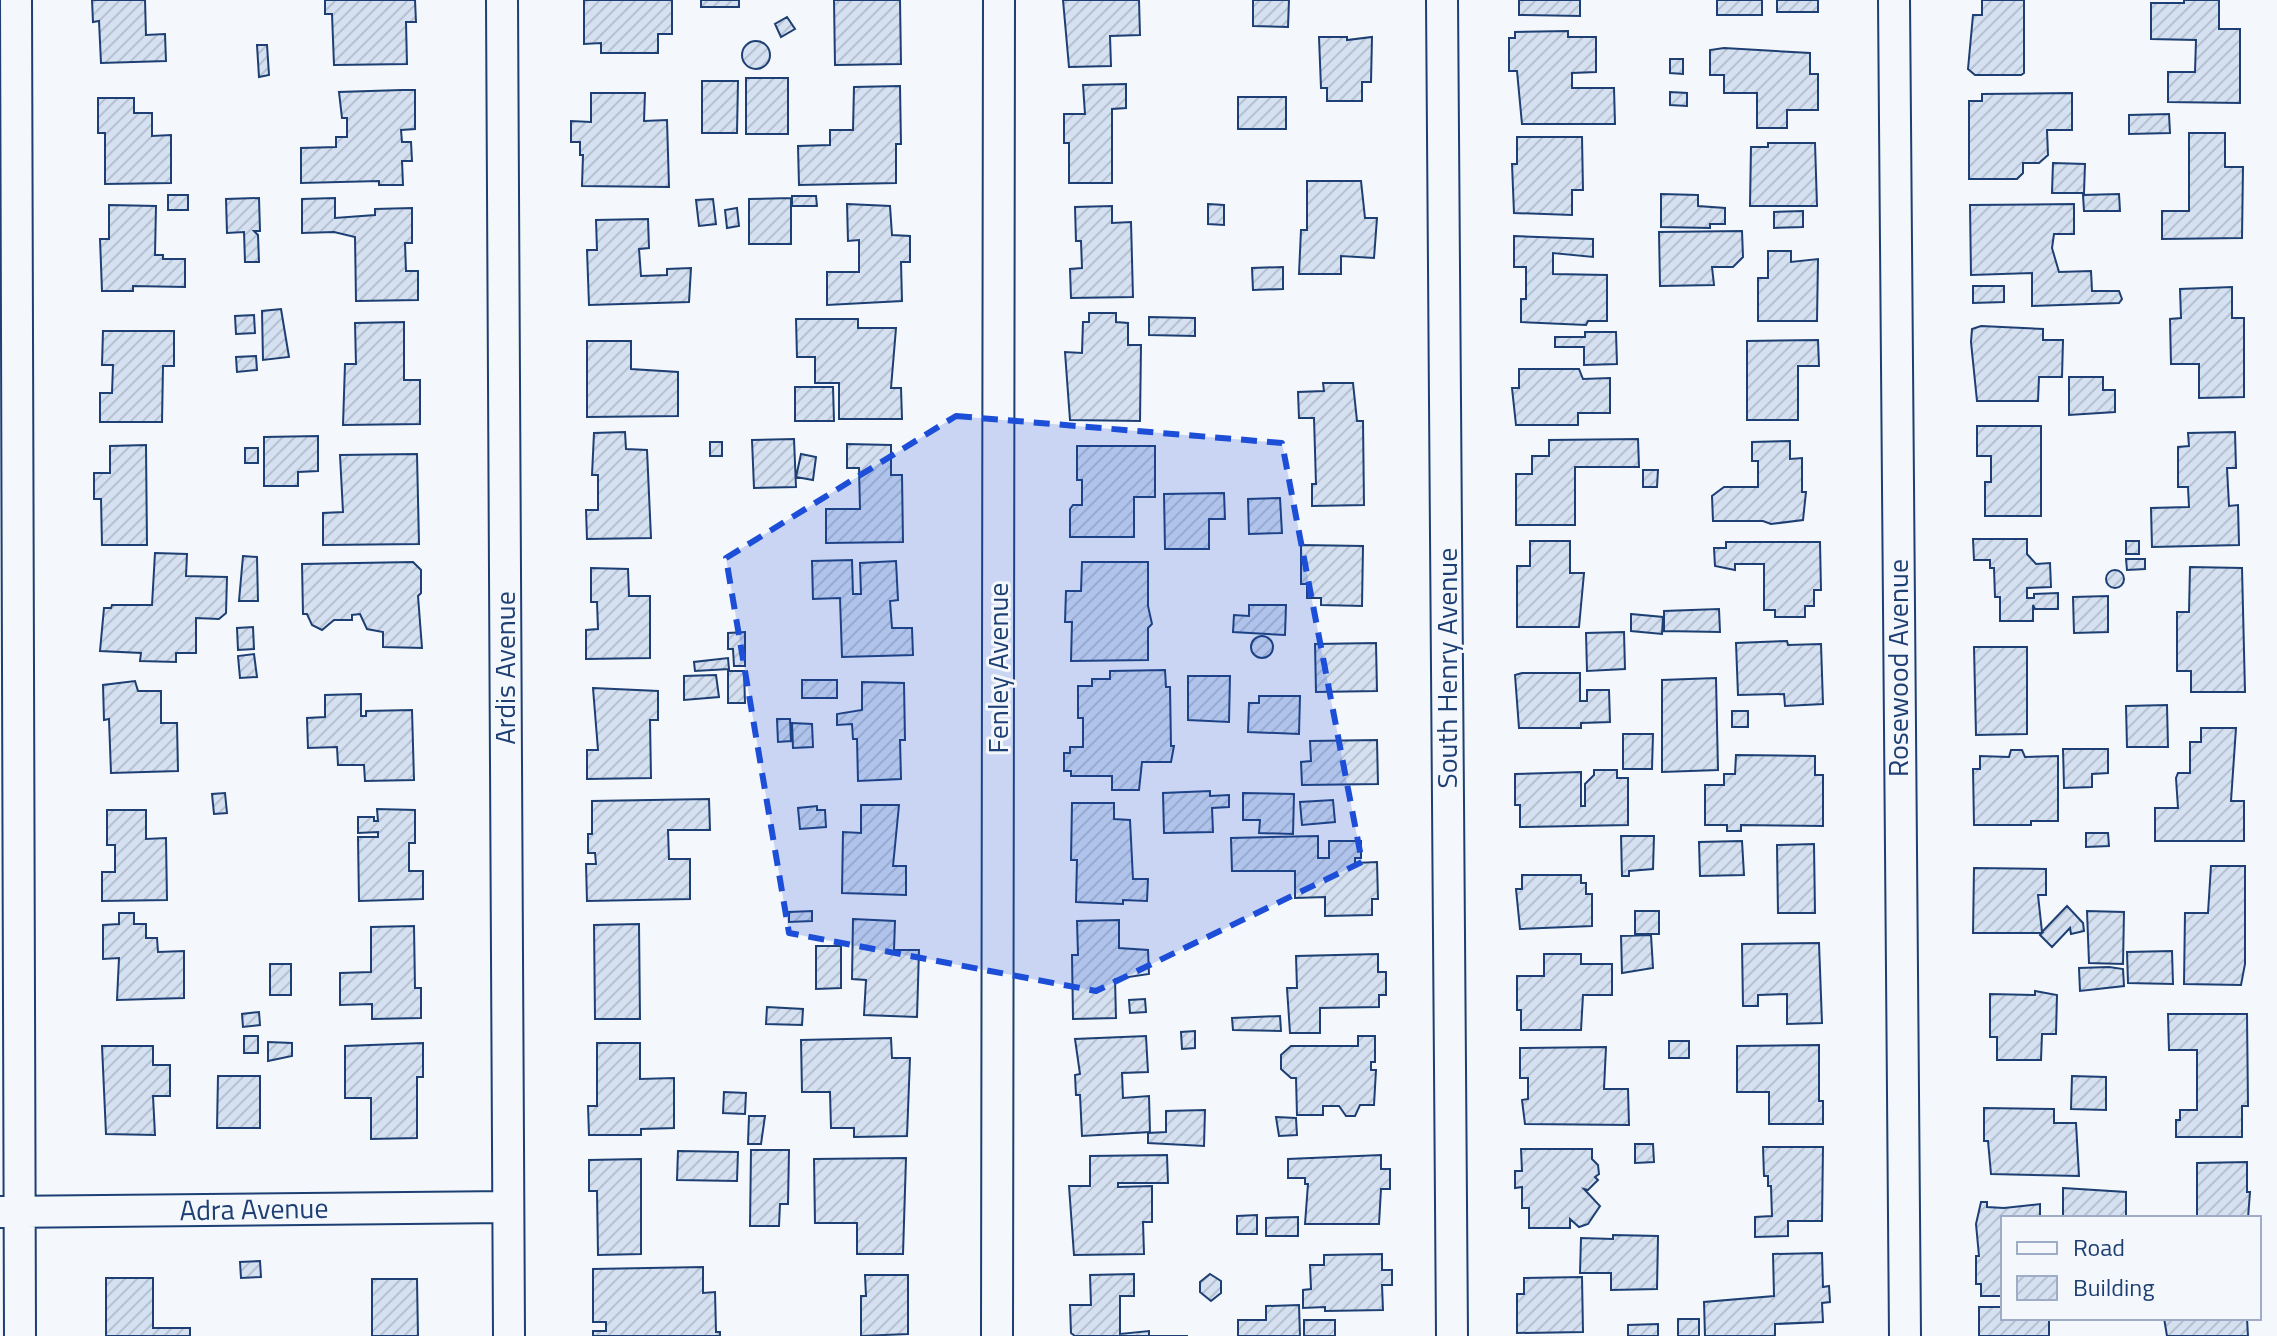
<svg xmlns="http://www.w3.org/2000/svg" width="2277" height="1336" font-family="'Titillium Web',sans-serif">
<style>
.building{fill:url(#building-hatch);stroke:#1d3f73;stroke-width:2}
.lines{fill:none;stroke-linecap:round;stroke-linejoin:round}
.street-casing{stroke:#1d3f73;stroke-width:34}
.street{stroke:#f4f7fb;stroke-width:30}
.marked{fill:#1d4ed8;fill-opacity:0.2;stroke:#1d4ed8;stroke-width:6;stroke-dasharray:16 10;stroke-linejoin:round}
.labels{text-anchor:middle;stroke-width:6;stroke-linejoin:round;paint-order:stroke}
.street-label{font-size:28px;fill:#1d3f73;stroke:#f4f7fb}
</style>
<defs>
<pattern id="building-hatch" width="6" height="6" patternUnits="userSpaceOnUse" patternTransform="scale(2)"><rect width="6" height="6" fill="#d5e0f0"/><path d="M-1 1l2-2M0 6l6-6M5 7l2-2" fill="none" stroke="#b6c1d1"/></pattern>
</defs>
<rect width="100%" height="100%" fill="#f4f7fb"/>
<path class="building" d="M92 0H145L146 35 165 34 166 61 101 63 99 21 93 22Z
M325 0H415L416 22H406L407 64 334 65 332 14H325Z
M584 0H672V34H658V53H601V43L584 44Z
M701 0H739V7H701Z
M834 0H900L901 64 835 65Z
M1063 0H1139L1140 35 1110 36 1111 66 1069 67Z
M1253 0H1289L1288 27 1253 26Z
M1519 0H1580V16L1519 15Z
M1717 0H1762V15H1717Z
M1777 0H1818V12H1777Z
M1982 0H2024V73L2021 75H1975L1968 69 1973 15H1982Z
M2184 0H2219V29H2240V103L2168 102V72H2195L2196 40 2151 39V3H2184Z
M787 17 795 29 781 37 775 24Z
M1568 31V37H1596V72L1572 73V88H1614L1615 124H1522L1517 71H1509V38H1515V32Z
M1319 37H1347V40L1372 37 1371 82H1362V101H1327V88H1321Z
M742 55a14 14 0 1 1 28 0a14 14 0 1 1-28 0Z
M257 45H267L269 75 259 77Z
M1724 48 1810 53V74H1818V110H1787V128H1757V93H1724V75H1710V50Z
M1670 59H1683V74L1670 73Z
M746 78H788V134H746Z
M702 81H738L737 133H702Z
M1126 84V108L1112 109V183H1069V143H1064V114H1085L1083 85Z
M900 86 901 144H896V183L799 185 798 146 830 145V130H853L854 87Z
M402 90H415V129L401 130 402 142H411L412 161H402L403 185H379V181L301 183V148L336 147V137H347V118H342L339 92Z
M1670 92 1687 93V106L1670 105Z
M591 93H645L644 121 667 120 669 187 582 186 583 155H580V142H571V121L591 122Z
M2072 93V130H2047L2048 155 2039 163H2023V173L2017 179H1969V101H1982V94Z
M1238 97H1286V129H1238Z
M98 98H134V113H152V136L171 135V183L105 184V133H98Z
M2169 114 2170 133 2129 134V115Z
M2189 133H2225V167H2243L2242 238 2162 239V211H2189Z
M1517 137H1582L1583 190H1572V215L1514 213 1512 164H1517Z
M1768 143H1815L1817 206H1750L1751 147H1768Z
M2053 163 2085 164 2084 193H2052Z
M1307 181H1361L1365 218H1377L1374 258 1341 256V274H1299L1301 230H1307Z
M1661 194 1698 195V206L1725 208V224H1710V228L1661 227Z
M2119 194 2120 211H2084L2083 195Z
M168 195H188V210H168Z
M792 196H816L817 206H792Z
M259 198 260 231H254L258 235 259 262H245L244 232 227 233 226 199Z
M335 198V218L375 215V209L412 208V243H405L406 271H418V300L356 301 355 237 334 232 302 233V199Z
M791 198V244H749V199Z
M713 199 716 224 699 226 696 200Z
M847 204 890 206 892 235 910 236V262H901L902 301 827 305V272H859V240L848 241Z
M1208 204 1224 205V225L1208 224Z
M2074 204V234H2054L2052 248 2059 272 2091 271 2092 291H2119L2122 299 2119 303 2032 306V273L1971 275 1970 205Z
M109 205 156 206 155 255H163V259H185V287L133 286V291H102L100 239H109Z
M1112 206V223L1131 222 1133 297 1071 298 1070 269 1082 268 1081 241H1076L1075 207Z
M737 208 739 226 727 228 725 210Z
M1803 211V227L1774 228V212Z
M648 219 649 248 639 249 641 276 667 275V269L691 268 689 302 589 305 587 250H597L596 220Z
M1742 231 1743 257 1733 267H1712L1714 285 1660 286 1659 232Z
M1514 236 1593 239V257L1553 253V274L1607 275V321H1588L1586 325 1521 322V299H1526V267H1514Z
M1768 251H1791V262L1818 259 1817 321H1758V278H1768Z
M1283 267V289L1253 290 1252 268Z
M1973 286H2004V302L1973 303Z
M2232 287V318H2244V397L2199 398V364H2171L2170 319 2181 318 2180 289Z
M281 309 289 357 263 360 262 311Z
M1089 313H1116V322L1128 323V345H1141L1140 421 1070 420 1065 352 1082 353 1083 322H1089Z
M254 315 255 333 236 334 235 316Z
M1149 317 1195 318V336L1149 335Z
M796 319H858V328H896L891 388H901L902 419H839V383H815V357H797Z
M404 322V380H420V424L343 425 345 364H356L355 323Z
M1981 326 2043 329V340H2063L2062 377H2039L2038 401H1977L1971 342 1972 329Z
M103 331H174V366H163L162 422H100V393H112L113 365H102Z
M1585 332H1616L1617 364 1584 365V347H1555V337H1585Z
M1818 340 1819 366H1798V420H1747V341Z
M587 341H631V369L678 372V416L587 417Z
M256 356 257 370 237 372 236 357Z
M1519 369H1579L1583 379 1610 378V413H1578V425H1516L1512 388H1519Z
M2069 377H2103V390H2115V412L2069 415Z
M1323 383H1353L1357 421H1363L1364 505 1312 506V484H1316L1314 418H1299L1298 392 1324 391Z
M795 387H833L834 421H795Z
M1977 426H2041V516H1985V482H1991V456H1977Z
M625 432 626 449 647 450 651 538 587 539 586 510H598V475H592L594 433Z
M2235 432 2236 468H2227L2229 506 2238 505 2239 545 2152 547 2151 508 2189 507 2188 487H2178V447L2189 446 2188 433Z
M318 436V471L298 472V486H264V437Z
M794 439 796 487 754 488 752 440Z
M1638 439 1639 467H1575V525H1516V474H1532V456H1549V440Z
M1790 441V459L1802 458V492H1806L1803 520 1771 524 1763 521H1713L1712 496 1724 487H1758V461H1752V442Z
M710 442H722V456H710Z
M847 444 891 445V475H902L903 542 826 543V509H860L859 468H847Z
M146 445 147 545H102L101 499H94V473H110V446Z
M1077 446H1155V497H1134V537H1070V509L1073 505H1082V480H1077Z
M245 448H258V463H245Z
M417 454 419 544 323 545V513L343 512 340 455Z
M801 454 816 457 813 480 796 477Z
M1643 470H1658L1657 487H1643Z
M1224 493 1225 519H1209V549H1165L1164 494Z
M1280 498 1282 533 1249 534 1248 499Z
M1973 539H2027V554L2036 564 2050 563 2051 587 2027 588V598H2034V594L2058 593V609H2035L2033 605V621H2000V597H1995L1994 568H1990V560H1974Z
M1530 541H1570V573H1584L1579 627H1517V566H1530Z
M2126 541H2139V554H2126Z
M1726 542H1820L1821 590H1814V606H1805V617H1775V610H1764V564H1735V570L1715 566 1714 548H1726Z
M1301 545 1363 546 1362 606 1321 605V598H1307V584H1301Z
M155 553 187 554 186 576 227 577 226 613 219 619 196 618V653H176V662L140 661 141 653 100 651 104 608H111L112 605H152Z
M243 556 257 557 258 601H239Z
M2126 559H2145V569L2127 570Z
M852 560 853 594H861L860 563 896 561 898 600 890 601 892 628H912L913 655 842 657 840 598 813 599 812 561Z
M413 562 421 570V593L418 596 422 648 383 647V632L367 629 360 614 352 615V620H334L322 630 312 625 307 614H303L302 564Z
M1082 562H1148V606L1152 624 1148 628V660L1071 661 1072 622H1065L1066 591H1081Z
M2190 567 2242 568 2245 692H2191V671H2177V612H2189Z
M591 568 628 569 629 596H650V658L586 659V630L598 629 597 602H591Z
M2106 579a9 9 0 1 1 18 0a9 9 0 1 1-18 0Z
M2108 596V632L2074 633 2073 597Z
M1249 605H1286L1285 635 1233 632 1234 615 1249 616Z
M1719 609 1720 632 1664 631V611Z
M1631 614 1663 617 1662 634 1631 631Z
M253 627 254 649 238 650 237 628Z
M745 632V666H734L733 649H728V633Z
M1624 632 1625 669 1587 671 1586 633Z
M1251 647a11 11 0 1 1 22 0a11 11 0 1 1-22 0Z
M1787 641 1788 645 1821 644 1823 704 1785 706 1784 694 1738 695 1736 643Z
M1376 643 1377 691 1316 692 1315 644Z
M1974 647H2027V734L1976 735Z
M254 654 257 677 240 678 238 656Z
M728 658 729 669 695 671 694 662Z
M1165 670 1166 687H1170L1171 746H1174L1171 762H1142L1139 790H1112V776H1071V771H1064V753H1070V747H1083V718H1078V686H1092V679H1110V671Z
M728 671H744L745 703H728Z
M1522 673H1580V701H1587V690H1609L1610 722 1581 723V728H1519L1515 675Z
M716 675 719 697 684 700V676Z
M1188 676H1230L1229 722 1188 720Z
M1716 678 1718 770 1662 772V680Z
M802 680H837V698H802Z
M135 681 138 691H161V723H177L178 771 111 773 109 719 104 720 103 685Z
M862 682 904 683 905 740H900L901 779 858 781 857 739H853L852 724 837 725V714L862 710Z
M593 688 658 691V720H650L651 778 587 779V750H598Z
M361 694V716H366V711L412 710 414 780 365 781 364 765H338L337 747 308 748 307 718 325 717V695Z
M1259 696H1300L1299 734 1248 732 1249 703H1259Z
M2167 705 2168 747H2127L2126 706Z
M1732 711H1748V727H1732Z
M777 719H790L791 741 778 742Z
M792 723 812 724 813 747 793 748Z
M2201 728H2236L2231 801H2244V841H2155V808H2178L2176 778 2178 773H2190V742H2201Z
M1623 734H1653L1652 769H1623Z
M1377 740 1378 784 1302 785 1301 762 1311 761 1310 741Z
M2063 749H2108V773L2092 774V787L2064 788Z
M2011 750H2022L2025 757 2058 756V821H2031V825H1974L1973 769H1980V756L2009 757Z
M1736 755 1815 756V775H1823V826L1741 825V831H1727V825H1705V785H1724V774H1735Z
M1594 770H1617V778H1628V825L1520 827V805H1515V774L1581 772V806H1585V784L1594 775Z
M1210 791V796L1229 795V807L1212 808 1213 832 1164 833 1163 793Z
M225 793 227 813 214 814 212 794Z
M1243 793 1294 794 1293 834 1259 833 1260 820H1243Z
M709 799 710 830H668L669 859H690V899L587 901 586 864H596L595 853H588V834H592V801Z
M1333 800 1335 822 1302 825 1300 802Z
M1072 803H1114V819L1130 820 1133 879H1148L1147 901 1123 900V904L1076 902 1077 860H1071Z
M861 805H899L893 866H906V895L842 893 843 832 861 833Z
M817 806V810H825L826 827 800 829 798 808Z
M377 809 415 810V843H409V871H423V899L359 901 358 837H378V832L358 833V817H374V821H378Z
M107 810H146V839L166 838 167 900 102 901V872H115V845H107Z
M2086 833H2108L2109 846 2086 847Z
M1318 836V858H1329V841H1361V858H1355V863L1377 862 1378 899H1372V915L1325 916V897L1295 898V871H1232L1231 838Z
M1621 836H1654L1653 869 1629 871V876H1622Z
M1742 841 1744 875 1700 876 1699 842Z
M1814 844 1815 913H1778L1777 845Z
M2211 866H2245V964L2241 985 2184 984 2185 913H2208Z
M1974 868 2046 869V895H2038L2042 932 2067 906 2083 923 2084 931 2071 934 2070 928 2052 947 2040 935 2042 933H1973Z
M1522 875H1581V883H1586V894H1592V926L1520 929 1516 889H1522Z
M812 911V921L789 922V912Z
M1635 911H1659V934H1635Z
M2087 911 2124 912 2123 964 2089 963Z
M119 913H134V924H146V938H157L158 952 184 951V998L117 1000 119 958 103 959V925L119 924Z
M853 919 895 921 894 950H919L917 1017 864 1015 866 980 852 979Z
M1119 920V948L1148 950 1149 974 1115 979 1116 1018 1073 1019 1072 955H1078L1077 921Z
M639 924 640 1019H595L594 925Z
M414 926 415 988H421V1018L372 1019V1004L340 1005V973L371 972V927Z
M1651 935 1653 968 1622 973 1621 936Z
M1819 943 1822 1023 1787 1024V994L1758 995V1006H1743L1742 944Z
M816 946H841V988L816 989Z
M2172 951 2173 984 2128 983 2127 952Z
M1378 954V972H1386V995H1379V1007L1320 1008V1033H1290L1287 988H1297L1296 956Z
M1544 954H1581V964H1612V995H1583L1581 1030H1521V1010H1517V976H1544Z
M270 964H291V995H270Z
M2109 967 2123 969 2124 986 2080 991 2079 968Z
M2035 991 2057 995 2056 1034H2042L2041 1060H1997V1037H1990V994L2035 995Z
M1145 999 1146 1012 1130 1013 1129 1000Z
M767 1007 803 1009 802 1025 766 1024Z
M259 1012 260 1025 243 1027 242 1014Z
M2168 1014H2247L2248 1106H2242V1137H2176V1120H2180V1110H2197V1050H2169Z
M1280 1016 1281 1031 1233 1030 1232 1018Z
M1195 1031V1048L1182 1049 1181 1032Z
M244 1036H258V1053H244Z
M1146 1036 1148 1072 1122 1073 1123 1098 1149 1096 1150 1132 1082 1136 1080 1095H1076L1075 1075 1080 1074 1075 1039Z
M1358 1036H1375V1062H1371V1070H1376L1374 1105H1360L1355 1116H1346L1339 1106H1323V1115H1297L1296 1078H1291L1281 1069V1055L1291 1046H1358Z
M891 1038 892 1058H910L907 1136 854 1137V1128H831L830 1092H802L801 1040Z
M1669 1041H1689V1058H1669Z
M268 1042 292 1043V1056L268 1061Z
M423 1043V1077H417V1138L371 1139V1098H345V1046Z
M597 1043H640V1079L674 1078V1128L641 1129V1135H589L588 1106H597Z
M1819 1045V1101H1823V1124H1769V1092H1737V1046Z
M102 1046H153V1065H170V1096H153L155 1135 106 1134Z
M1606 1047 1604 1089H1628L1629 1125 1525 1124 1522 1100 1528 1099V1078H1520V1048Z
M218 1076H260V1128H217Z
M2072 1076 2106 1077V1110L2071 1109Z
M724 1092 746 1093 745 1114 723 1113Z
M1984 1108 2054 1109V1123H2076L2079 1176 1991 1174 1988 1141H1984Z
M1205 1110 1204 1146 1148 1143V1133L1166 1132V1111Z
M749 1116H765L761 1144H748Z
M1276 1117 1296 1118 1297 1135 1279 1136Z
M1635 1144H1653L1654 1162 1635 1163Z
M1763 1147H1823L1822 1221H1788V1236L1755 1237V1217L1772 1216 1771 1186H1768V1176H1764Z
M1521 1149H1592V1159L1598 1165 1599 1174 1595 1177 1598 1180 1588 1190 1584 1189 1600 1206 1588 1224 1579 1227 1570 1219V1228H1529V1208H1522V1187L1515 1188V1171H1522Z
M751 1150H789L788 1204H780L779 1226H750Z
M678 1151 738 1152 737 1181 677 1180Z
M1167 1155 1168 1183H1118V1187L1152 1186V1222H1143L1144 1254 1074 1255 1069 1186H1090V1156Z
M1381 1155V1169H1390V1189H1381L1379 1224H1305L1308 1184H1305V1178H1288V1159Z
M906 1158 903 1254H857V1223H815L814 1159Z
M641 1159V1254L598 1255 597 1191H589V1160Z
M2247 1162V1192H2250L2248 1218H2197V1163Z
M2063 1188 2126 1192V1218H2063Z
M1981 1202H1987V1207L2004 1208 2040 1204V1218H2003V1296H1981V1284H1976V1256H1979L1976 1224Z
M1257 1215V1234H1237V1216Z
M1298 1217V1236H1266V1218Z
M1613 1235 1658 1236 1657 1289 1611 1290V1273H1580L1581 1238 1613 1239Z
M1822 1253 1823 1287 1829 1286 1830 1302 1822 1303 1823 1322 1775 1324V1336H1705L1704 1302 1774 1296 1773 1254Z
M1382 1254V1270H1392V1285H1382L1383 1310 1325 1311V1307L1303 1308V1290L1311 1289 1310 1265H1324V1255Z
M260 1261 261 1277 241 1278 240 1262Z
M703 1267V1293L715 1292 716 1332H720V1336H593V1331H606V1322H593V1269Z
M1134 1274V1296H1120V1334L1149 1331V1336H1188H1075L1071 1333 1070 1305H1091L1090 1275Z
M1210 1274 1221 1281V1293L1211 1301 1200 1292V1282Z
M865 1275H908V1334L861 1336V1296H866Z
M1582 1277 1583 1332 1517 1333V1294H1524V1278Z
M106 1278H153V1328H190V1336H106Z
M372 1279H417L418 1336H372Z
M1299 1305 1300 1336H1238V1320H1266V1306Z
M1979 1307H2003V1318H2049V1336H1979Z
M2164 1318H2247L2248 1336H2167Z
M1678 1319H1699V1336H1678Z
M1304 1320H1335V1336H1304Z
M1658 1324V1336H1628V1325Z"/>
<g class="lines">
<g class="street-casing">
<path id="street" d="M16 0 20 1336
M502 0 509 1336
M1442 0 1452 1336
M1894 0 1905 1336
M0 1212 508 1207
M997 1336 999 0"/>
</g>
<use href="#street" class="street"/>
</g>
<path class="marked" d="M956 416 1282 443 1362 862 1096 991 789 933 726 558Z"/>
<g class="labels">
<g class="street-label">
<text transform="translate(505 668) rotate(-90)" y="10">Ardis Avenue</text>
<text transform="translate(998 668) rotate(-90)" y="10">Fenley Avenue</text>
<text transform="translate(1447 668) rotate(-90)" y="10">South Henry Avenue</text>
<text transform="translate(1898 668) rotate(-90)" y="10">Rosewood Avenue</text>
<text transform="translate(254 1209) rotate(-1)" y="10">Adra Avenue</text>
</g>
</g>
<rect x="2001" y="1216" width="260" height="104" fill="#f4f7fb" stroke="#9eadc5" stroke-width="2"/>
<rect x="2017" y="1242" width="40" height="12" fill="#f4f7fb" stroke="#9eadc5" stroke-width="2"/>
<text x="2073" y="1256" font-size="24" fill="#1d3f73">Road</text>
<rect x="2017" y="1276" width="40" height="24" fill="url(#building-hatch)" stroke="#9eadc5" stroke-width="2"/>
<text x="2073" y="1296" font-size="24" fill="#1d3f73">Building</text>
</svg>
